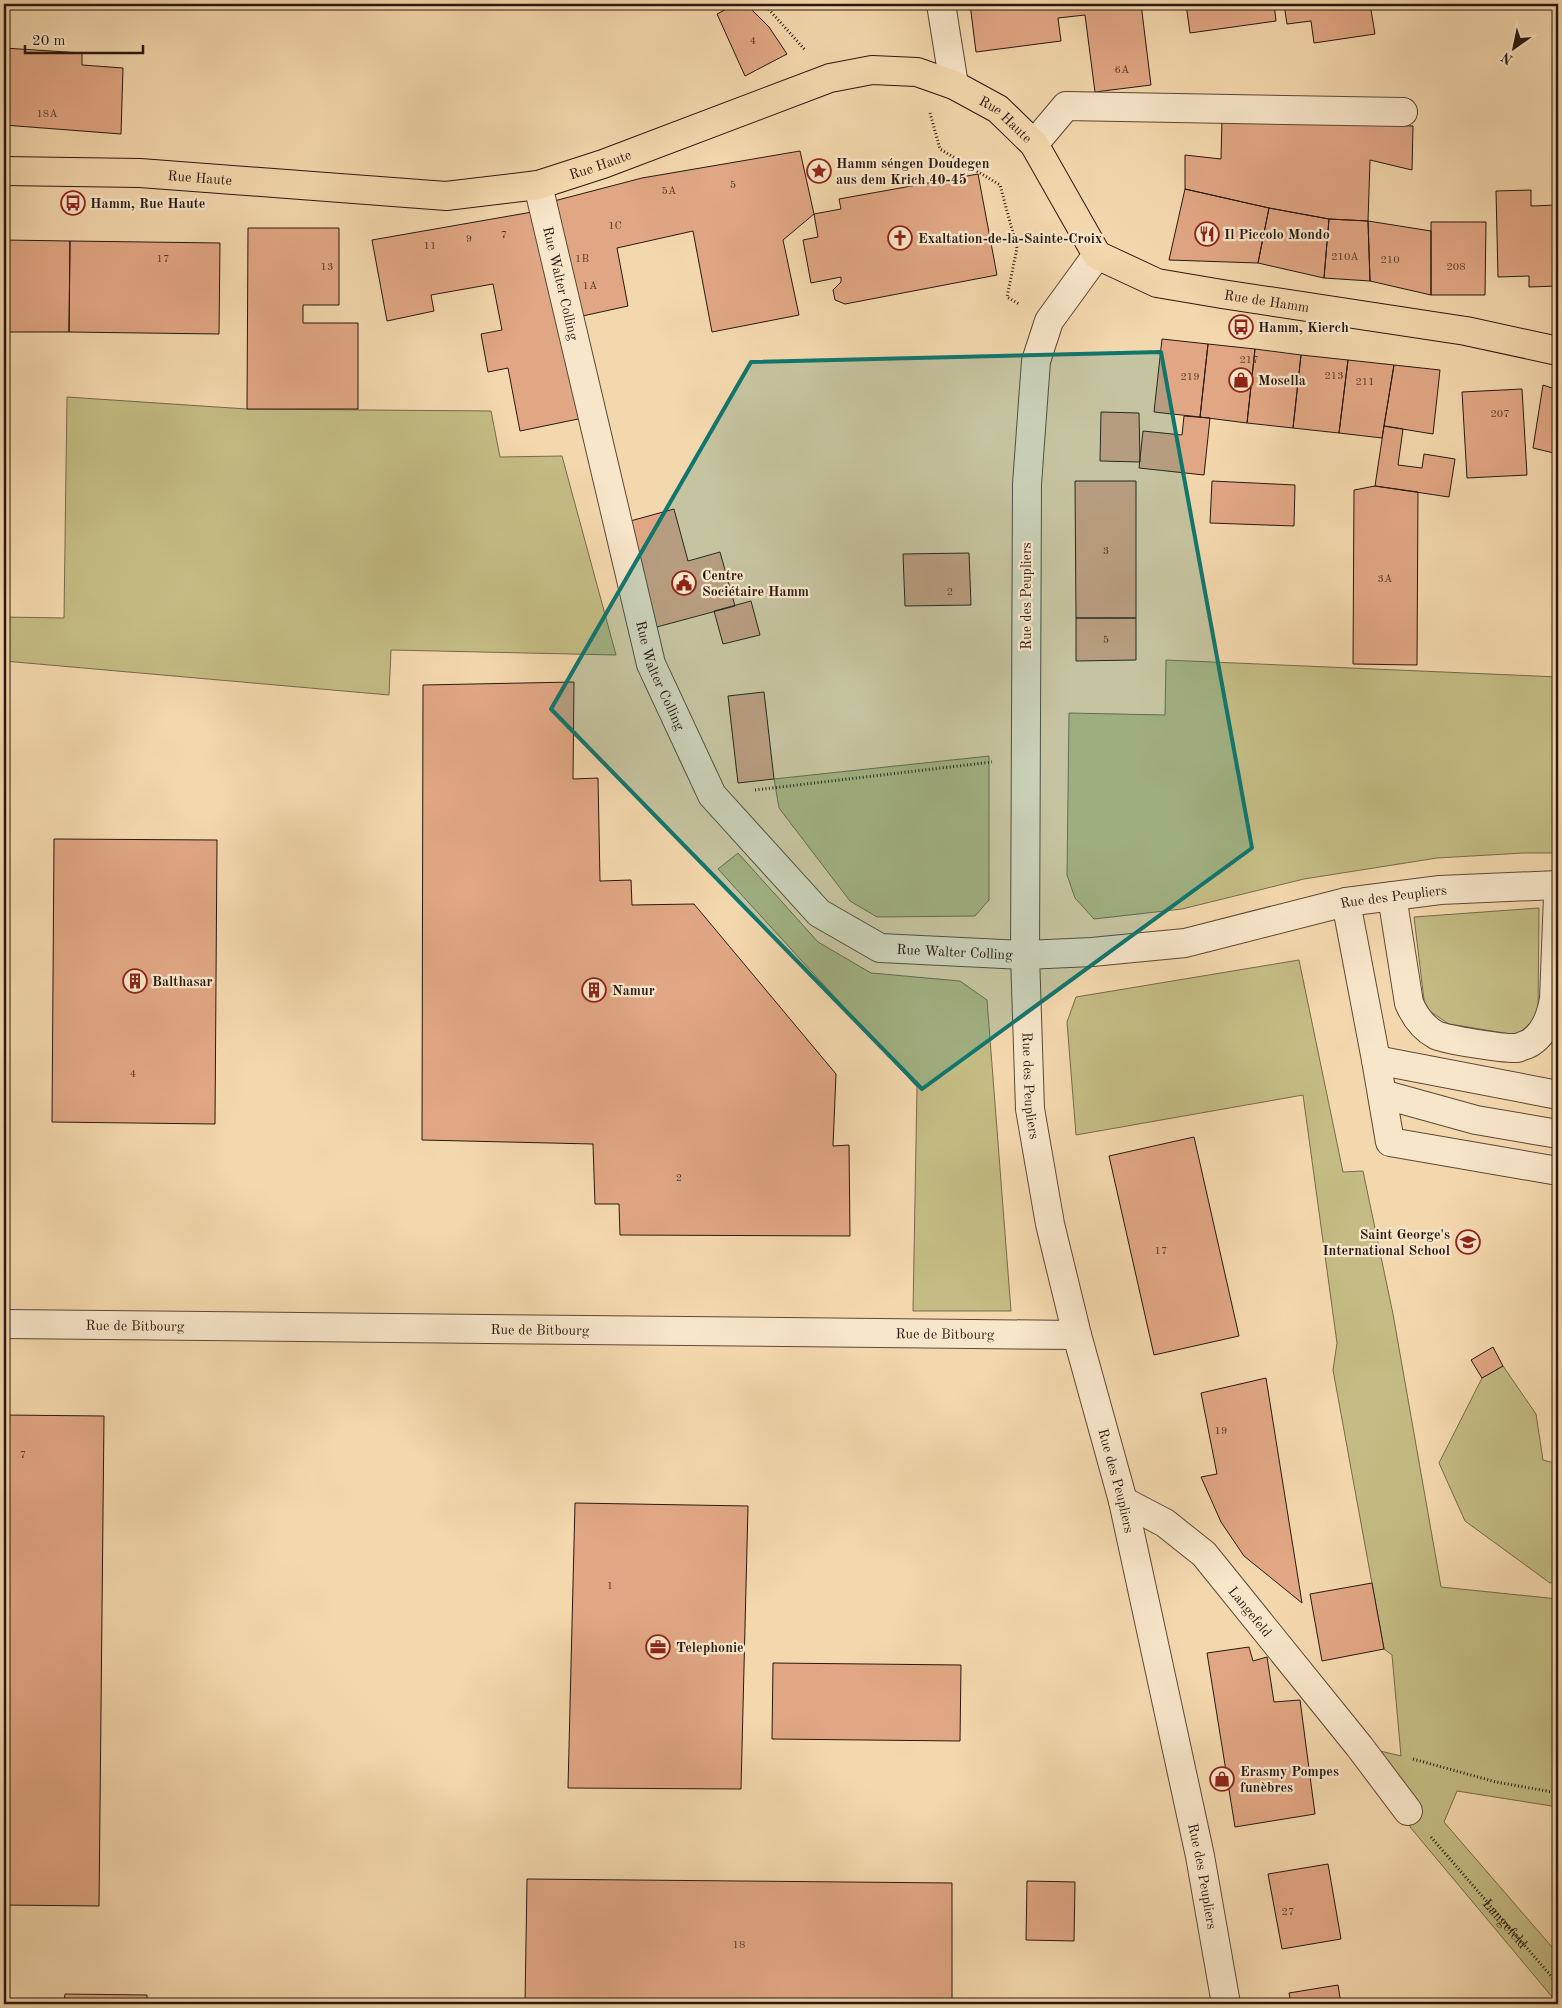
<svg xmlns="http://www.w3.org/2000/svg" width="1562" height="2008" font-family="'Old Standard TT',serif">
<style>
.green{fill:#c4bc84;stroke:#766a4a}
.building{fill:#e1a784;stroke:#291811}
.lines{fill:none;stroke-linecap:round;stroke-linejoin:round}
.minor-casing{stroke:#5c4838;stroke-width:30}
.major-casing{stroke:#291811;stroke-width:30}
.path{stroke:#291811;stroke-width:3;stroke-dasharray:1 2.5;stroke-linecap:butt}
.minor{stroke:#f8e6ca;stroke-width:28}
.major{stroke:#f4d8ad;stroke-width:28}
.marked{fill:#0f766e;fill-opacity:0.2;stroke:#0f766e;stroke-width:4;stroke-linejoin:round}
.labels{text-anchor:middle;stroke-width:4.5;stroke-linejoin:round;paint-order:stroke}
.number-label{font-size:11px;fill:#573c2e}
.street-label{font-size:14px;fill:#291811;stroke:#f8e6ca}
.poi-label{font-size:14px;font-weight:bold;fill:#291811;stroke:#f8e6ca;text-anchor:start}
</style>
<rect width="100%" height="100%" fill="#f4d8ad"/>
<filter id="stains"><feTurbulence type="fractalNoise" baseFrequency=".004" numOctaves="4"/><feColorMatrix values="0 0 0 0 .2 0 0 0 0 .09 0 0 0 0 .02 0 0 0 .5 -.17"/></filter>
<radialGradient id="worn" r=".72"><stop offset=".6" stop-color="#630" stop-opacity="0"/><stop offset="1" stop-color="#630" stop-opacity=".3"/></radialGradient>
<path class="green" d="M67 397 247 409 491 411 500 457 562 456 616 655 391 650 389 695 4 661V617L64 618Z
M1166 660 1558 677V853H1523L1437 858 1304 879 1182 909 1094 919 1075 898 1067 875 1069 713 1165 715Z
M989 756V900L975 916 877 917 850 901 779 808 774 779Z
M738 853 818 942 871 973 960 981 987 1000 1011 1311H913L917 1087 718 869Z
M1539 908 1538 1016 1517 1035 1449 1024 1425 1008 1414 917Z
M1299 960 1343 1172 1363 1171 1393 1314 1441 1587 1558 1599V1807L1457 1791 1444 1822 1558 1954V2004L1410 1827 1408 1811 1359 1746 1401 1756 1392 1655 1384 1649 1333 1370 1337 1343 1303 1095 1076 1135 1067 1022 1076 997Z
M1503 1366 1536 1414 1543 1460 1558 1464V1583H1550L1465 1521 1439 1463 1482 1378Z"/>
<path class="building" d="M736 4H746L769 27 787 54 745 76 717 14Z
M970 4H1141L1151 85 1095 92 1085 15 1058 18 1061 41 976 52Z
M1186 4H1274L1276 21 1190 33Z
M1284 4H1370L1375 34 1314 43 1311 21 1287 24Z
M4 48 82 53V65L123 68 121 134 4 125Z
M1222 119 1413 126 1412 170 1370 160 1368 221 1329 219 1269 208 1185 189V155L1221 159Z
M800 151 814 214 783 240 799 315 712 332 693 231 617 248 628 306 578 317 554 201 642 178Z
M978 174 997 275 845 304 835 300 833 290 841 282V277L811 283 803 240 818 237 814 214 841 209 839 199Z
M1185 189 1269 208 1258 263 1169 260Z
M1531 190V206L1558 205V286L1529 287V276L1498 277 1496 191Z
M1269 208 1329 219 1324 278 1258 263Z
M538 211 583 418 520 431 508 368 488 372 481 334 502 330 493 284 431 295 434 311 387 321 372 240Z
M1329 219 1368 221 1370 281 1324 278Z
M1368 221 1431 231V295L1370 281Z
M1431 222H1486L1485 295H1431Z
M248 228H339V305H303V323H358V409H247Z
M4 240 70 241 69 332H4Z
M70 241 220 243 219 334 69 332Z
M1162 339 1208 344 1200 417 1154 412Z
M1208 344 1255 349 1247 423 1200 417Z
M1255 349 1301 355 1293 428 1247 423Z
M1301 355 1348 360 1339 433 1293 428Z
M1348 360 1394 365 1382 438 1339 433Z
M1394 365 1440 370 1433 434 1384 426Z
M1543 385 1558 390V454L1533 448Z
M1522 389 1527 475 1467 478 1462 392Z
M1101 412 1139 413 1140 462 1100 461Z
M1184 416 1210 418 1204 475 1139 468 1143 431 1182 435Z
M1384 426 1403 429 1398 465 1422 468 1424 454 1455 459 1449 497 1375 486Z
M1075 481H1136V618H1076Z
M1212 481 1295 485 1294 526 1210 523Z
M1375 486 1418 492 1417 665 1353 664 1354 490Z
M674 509 688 561 720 552 735 606 653 628 623 523Z
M969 553 971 605 905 606 903 554Z
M751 601 760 635 723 644 714 611Z
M1076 618H1136V660L1076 661Z
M574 682 573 779 598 778 600 881 631 880 632 905 694 904 836 1074 833 1146 849 1145 850 1236 620 1235 619 1204H595L593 1144 422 1140 423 685Z
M764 692 774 779 738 783 728 696Z
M54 839 217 840 215 1124 52 1122Z
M1194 1137 1239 1336 1154 1355 1109 1156Z
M1493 1347 1503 1366 1482 1378 1471 1360Z
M1266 1378 1302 1603 1244 1556 1221 1522 1201 1477 1217 1474 1201 1393Z
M4 1415 104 1416 99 1906 4 1905Z
M575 1503 748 1506 741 1789 568 1788Z
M1372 1583 1384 1649 1322 1661 1310 1594Z
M1249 1647 1253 1661 1267 1657 1274 1702 1300 1700 1315 1814 1235 1827 1207 1653Z
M773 1663 961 1665 960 1741 772 1739Z
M1328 1864 1341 1939 1282 1949 1268 1874Z
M527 1879 952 1883V2004H525Z
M1027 1881 1075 1882 1074 1941 1026 1940Z
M1338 1985 1341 2004H1291L1289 1993Z
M65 1994 147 1995V2004H64Z"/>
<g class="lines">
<g class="minor-casing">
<g id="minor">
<path d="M941 4 954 85"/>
<path d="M1034 144 1066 106 1403 112"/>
<path id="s2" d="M538 185 651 664 712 795 819 913 880 948 1025 955 1092 952 1185 943 1346 902 1440 890 1558 885"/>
<path id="s3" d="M1097 255 1049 321 1036 361 1027 484 1025 955 1030 1109 1050 1224 1077 1335 1123 1501 1200 1856 1226 2004"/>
<path d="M1392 896 1409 1003C1415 1017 1423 1028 1436 1035 1447 1040 1505 1049 1517 1048 1520 1047 1525 1045 1528 1044 1545 1035 1551 1016 1554 999L1558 896"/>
<path d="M1346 902 1376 1060 1390 1142 1558 1171"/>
<path d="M1376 1060 1558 1095"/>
<path d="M1382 1094 1476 1120 1558 1134"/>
<path id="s4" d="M4 1324 1077 1335"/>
<path id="s5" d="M1123 1501 1165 1523 1204 1554 1359 1746 1408 1811"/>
</g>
</g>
<g class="major-casing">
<g id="major">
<path id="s6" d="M4 171 140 173 446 196 538 185 603 164 830 78 872 70 917 72 954 85 998 109 1034 144 1097 255 1157 283 1222 294 1466 331 1558 351"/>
</g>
</g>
<g class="path">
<path d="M764 4 806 51"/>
<path d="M930 113 940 149 1000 185 1017 248 1007 297 1019 304"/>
<path d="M755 790 992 762"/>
<path d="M1413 1759 1496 1782 1558 1793"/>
<path id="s1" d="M1431 1837 1558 1984"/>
</g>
<use href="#minor" class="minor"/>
<use href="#major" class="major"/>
</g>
<path class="marked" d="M1161 352 1252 848 922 1089 551 709 751 362Z"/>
<defs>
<g id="sight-ring" transform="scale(1.25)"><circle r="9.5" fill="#f8e6ca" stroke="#8f2418" stroke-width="1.5"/><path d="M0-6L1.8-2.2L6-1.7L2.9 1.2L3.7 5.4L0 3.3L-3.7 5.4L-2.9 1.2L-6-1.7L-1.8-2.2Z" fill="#8f2418"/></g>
<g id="bus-ring" transform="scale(1.25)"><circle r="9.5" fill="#f8e6ca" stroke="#8f2418" stroke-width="1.5"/><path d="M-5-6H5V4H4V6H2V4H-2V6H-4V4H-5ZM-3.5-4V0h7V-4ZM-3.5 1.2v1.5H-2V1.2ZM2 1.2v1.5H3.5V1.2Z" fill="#8f2418"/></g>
<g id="restaurant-ring" transform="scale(1.25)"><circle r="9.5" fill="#f8e6ca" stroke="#8f2418" stroke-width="1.5"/><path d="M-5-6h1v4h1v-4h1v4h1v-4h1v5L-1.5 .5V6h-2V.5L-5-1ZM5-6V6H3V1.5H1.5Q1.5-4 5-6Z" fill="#8f2418"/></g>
<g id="church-ring" transform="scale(1.25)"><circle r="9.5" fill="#f8e6ca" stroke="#8f2418" stroke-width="1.5"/><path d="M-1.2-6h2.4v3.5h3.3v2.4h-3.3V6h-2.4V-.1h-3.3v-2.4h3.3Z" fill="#8f2418"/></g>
<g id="shop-ring" transform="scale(1.25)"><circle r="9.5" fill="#f8e6ca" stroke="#8f2418" stroke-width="1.5"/><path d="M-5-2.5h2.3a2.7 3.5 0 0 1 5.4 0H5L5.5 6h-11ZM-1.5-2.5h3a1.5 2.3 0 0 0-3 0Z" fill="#8f2418"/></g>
<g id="civic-ring" transform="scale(1.25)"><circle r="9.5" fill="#f8e6ca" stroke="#8f2418" stroke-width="1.5"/><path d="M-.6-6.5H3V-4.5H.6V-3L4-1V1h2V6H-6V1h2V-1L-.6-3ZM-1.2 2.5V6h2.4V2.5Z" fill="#8f2418"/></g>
<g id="building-ring" transform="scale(1.25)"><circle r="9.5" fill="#f8e6ca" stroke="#8f2418" stroke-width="1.5"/><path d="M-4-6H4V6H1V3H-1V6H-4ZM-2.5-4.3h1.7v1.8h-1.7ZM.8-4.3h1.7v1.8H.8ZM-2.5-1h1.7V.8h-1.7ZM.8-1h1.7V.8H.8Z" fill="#8f2418"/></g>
<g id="school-ring" transform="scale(1.25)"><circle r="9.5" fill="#f8e6ca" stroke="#8f2418" stroke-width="1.5"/><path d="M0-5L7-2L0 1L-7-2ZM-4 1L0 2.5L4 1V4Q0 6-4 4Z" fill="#8f2418"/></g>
<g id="office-ring" transform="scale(1.25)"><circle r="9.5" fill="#f8e6ca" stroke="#8f2418" stroke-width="1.5"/><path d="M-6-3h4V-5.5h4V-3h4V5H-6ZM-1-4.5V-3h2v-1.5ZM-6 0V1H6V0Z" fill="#8f2418"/></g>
</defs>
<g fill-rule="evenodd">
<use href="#sight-ring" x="819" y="171"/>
<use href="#bus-ring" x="73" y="203"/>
<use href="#restaurant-ring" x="1207" y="234"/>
<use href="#church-ring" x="900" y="238"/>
<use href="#bus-ring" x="1241" y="327"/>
<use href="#shop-ring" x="1241" y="380"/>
<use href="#civic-ring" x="684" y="583"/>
<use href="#building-ring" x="135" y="981"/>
<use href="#building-ring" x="594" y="990"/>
<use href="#school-ring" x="1468" y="1242"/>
<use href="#office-ring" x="658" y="1647"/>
<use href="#shop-ring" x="1222" y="1779"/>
</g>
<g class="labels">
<g class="number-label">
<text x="753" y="44">4</text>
<text x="1122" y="73">6A</text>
<text x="47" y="117">18A</text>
<text x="733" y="188">5</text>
<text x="669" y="194">5A</text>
<text x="615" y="229">1C</text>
<text x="504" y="238">7</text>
<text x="469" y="242">9</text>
<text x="430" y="249">11</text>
<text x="1345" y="260">210A</text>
<text x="163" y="262">17</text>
<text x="582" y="262">1B</text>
<text x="1390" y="263">210</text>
<text x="327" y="270">13</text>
<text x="1456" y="270">208</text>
<text x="590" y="289">1A</text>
<text x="1249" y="363">217</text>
<text x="1334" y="379">213</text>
<text x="1190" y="380">219</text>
<text x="1365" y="385">211</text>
<text x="1500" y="417">207</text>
<text x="1106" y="554">3</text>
<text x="1385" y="582">3A</text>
<text x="950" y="595">2</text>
<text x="1106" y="643">5</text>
<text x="133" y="1077">4</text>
<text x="679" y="1181">2</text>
<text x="1161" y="1254">17</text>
<text x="1221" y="1434">19</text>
<text x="23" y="1458">7</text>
<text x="610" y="1589">1</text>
<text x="1288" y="1915">27</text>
<text x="739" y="1948">18</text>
</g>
<g class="street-label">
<text dy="5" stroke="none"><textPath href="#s6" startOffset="1036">Rue Haute</textPath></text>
<text dy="5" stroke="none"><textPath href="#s6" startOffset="601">Rue Haute</textPath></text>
<text dy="5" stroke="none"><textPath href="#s6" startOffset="196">Rue Haute</textPath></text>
<text dy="5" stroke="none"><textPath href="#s2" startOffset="101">Rue Walter Colling</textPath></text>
<text dy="5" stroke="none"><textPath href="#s6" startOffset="1379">Rue de Hamm</textPath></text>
<text transform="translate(1026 596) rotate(-90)" y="5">Rue des Peupliers</text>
<text dy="5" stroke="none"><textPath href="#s2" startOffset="506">Rue Walter Colling</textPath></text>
<text dy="5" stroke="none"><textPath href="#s2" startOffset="1386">Rue des Peupliers</textPath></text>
<text dy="5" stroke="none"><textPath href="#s2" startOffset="941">Rue Walter Colling</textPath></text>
<text dy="5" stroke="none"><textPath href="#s3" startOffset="849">Rue des Peupliers</textPath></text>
<text dy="5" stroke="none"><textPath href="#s4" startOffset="131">Rue de Bitbourg</textPath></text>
<text dy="5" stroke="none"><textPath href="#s4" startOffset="536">Rue de Bitbourg</textPath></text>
<text dy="5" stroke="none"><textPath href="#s4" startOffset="941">Rue de Bitbourg</textPath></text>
<text dy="5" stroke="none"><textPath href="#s3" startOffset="1254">Rue des Peupliers</textPath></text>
<text dy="5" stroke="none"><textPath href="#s5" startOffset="171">Langefeld</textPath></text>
<text dy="5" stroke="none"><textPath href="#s3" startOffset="1659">Rue des Peupliers</textPath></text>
<text dy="5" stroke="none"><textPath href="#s1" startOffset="114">Langefeld</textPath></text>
</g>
<g class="poi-label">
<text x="836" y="168">Hamm séngen Doudegen<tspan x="836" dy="16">aus dem Krich 40-45</tspan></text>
<text x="90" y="208">Hamm, Rue Haute</text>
<text x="1224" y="239">Il Piccolo Mondo</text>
<text x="918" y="243">Exaltation-de-la-Sainte-Croix</text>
<text x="1258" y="332">Hamm, Kierch</text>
<text x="1258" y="385">Mosella</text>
<text x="702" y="580">Centre<tspan x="702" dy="16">Sociétaire Hamm</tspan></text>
<text x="152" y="986">Balthasar</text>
<text x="612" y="995">Namur</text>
<text x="1450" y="1239" text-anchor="end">Saint George's<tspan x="1450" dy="16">International School</tspan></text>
<text x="676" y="1652">Telephonie</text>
<text x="1240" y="1776">Erasmy Pompes<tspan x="1240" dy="16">funèbres</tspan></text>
</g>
</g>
<rect width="1562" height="2008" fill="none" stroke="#f4d8ad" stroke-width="20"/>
<rect x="5" y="5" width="1552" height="1998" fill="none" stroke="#291811" stroke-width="2.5"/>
<rect x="10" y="10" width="1542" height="1988" fill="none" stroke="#291811"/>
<g transform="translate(1514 48) rotate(213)" stroke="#f8e6ca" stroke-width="4" paint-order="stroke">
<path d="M0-4L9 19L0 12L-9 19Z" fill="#291811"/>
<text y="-8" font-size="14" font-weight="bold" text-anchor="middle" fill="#291811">N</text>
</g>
<path d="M25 45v8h118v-8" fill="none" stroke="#291811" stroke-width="2.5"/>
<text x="32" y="45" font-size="15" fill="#291811" stroke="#f8e6ca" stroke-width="4" paint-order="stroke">20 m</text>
<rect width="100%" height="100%" filter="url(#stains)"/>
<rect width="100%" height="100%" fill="url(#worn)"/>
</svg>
